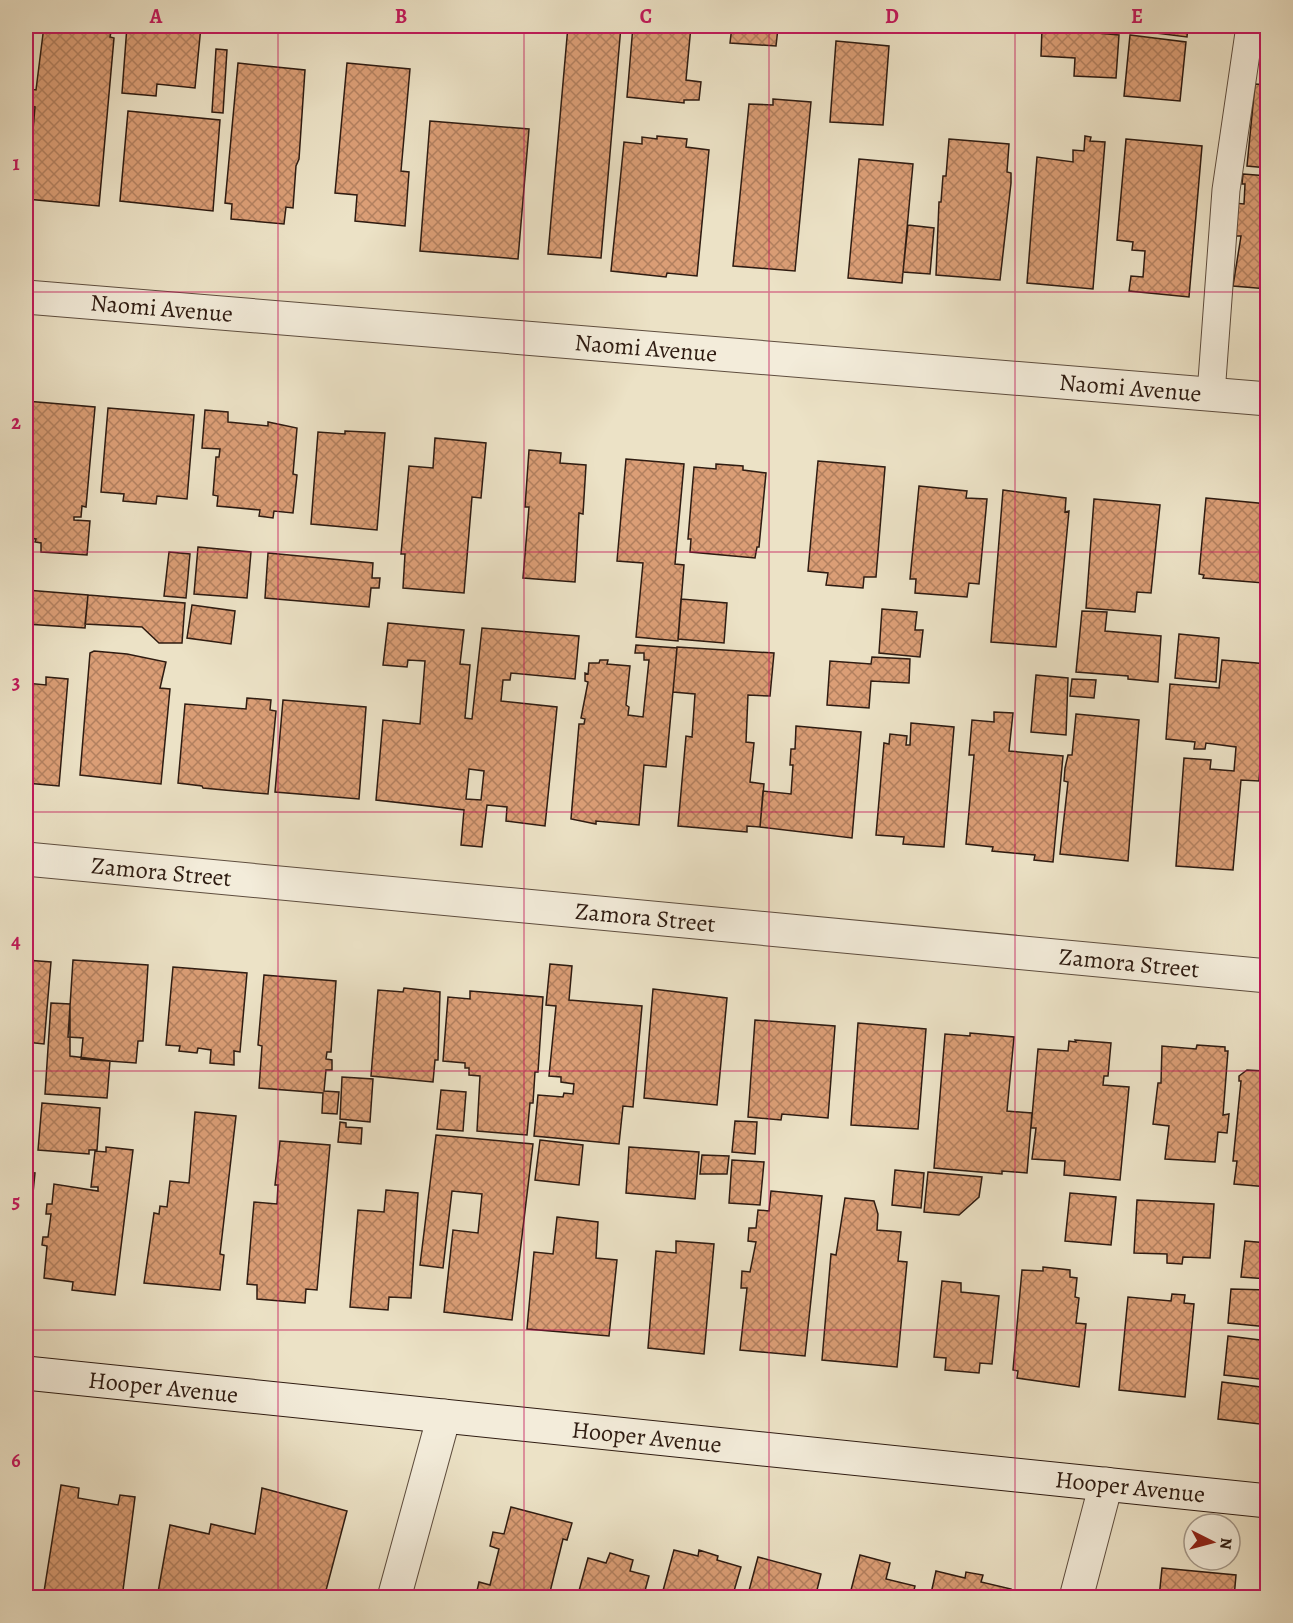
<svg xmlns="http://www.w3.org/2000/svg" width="1293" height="1623" font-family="Alegreya,serif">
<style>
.building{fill:url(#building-cross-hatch);stroke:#2e1b11;stroke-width:1.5;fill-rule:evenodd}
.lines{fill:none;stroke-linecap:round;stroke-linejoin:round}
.lane-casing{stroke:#5e4d3e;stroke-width:29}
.street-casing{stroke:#5e4d3e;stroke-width:35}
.secondary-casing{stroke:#2e1b11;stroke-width:35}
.lane{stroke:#f3ecda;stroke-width:27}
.street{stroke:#f3ecda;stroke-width:33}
.secondary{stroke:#f3ecda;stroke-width:33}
.grid{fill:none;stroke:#c2185b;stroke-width:1.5;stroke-opacity:0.55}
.labels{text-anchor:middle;stroke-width:4.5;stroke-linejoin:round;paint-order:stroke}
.street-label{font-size:24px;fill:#2e1b11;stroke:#f3ecda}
.neatline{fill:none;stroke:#c2185b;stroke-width:2}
.grid-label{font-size:20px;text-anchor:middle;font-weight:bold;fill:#c2185b}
</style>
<defs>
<pattern id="building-cross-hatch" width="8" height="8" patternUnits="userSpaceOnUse" patternTransform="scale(1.5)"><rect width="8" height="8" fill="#db9e76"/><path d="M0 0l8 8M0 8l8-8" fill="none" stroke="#b2805f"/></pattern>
</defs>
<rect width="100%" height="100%" fill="#ece2c6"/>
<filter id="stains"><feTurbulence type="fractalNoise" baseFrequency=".00333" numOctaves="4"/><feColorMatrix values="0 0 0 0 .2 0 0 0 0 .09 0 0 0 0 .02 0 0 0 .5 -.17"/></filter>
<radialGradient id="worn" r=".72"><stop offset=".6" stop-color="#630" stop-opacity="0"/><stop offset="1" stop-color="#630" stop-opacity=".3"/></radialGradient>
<path class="building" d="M44 26H116L115 32H111L110 37 114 38 99 206 27 199 35 107 28 106 30 89 36 90Z
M127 26H201L195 88 157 84 156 96 122 93Z
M568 26H621L601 258 548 254Z
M633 26H691L686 80 701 82 699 100H684V103L627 97Z
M732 26H813L812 31 778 28 776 46 730 43Z
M1100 26H1188L1187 37Z
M1042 28 1119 35 1116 78 1074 76 1075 58 1041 56Z
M1130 35 1186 42 1180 101 1124 96Z
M836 41 889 46 883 125 830 122Z
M216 49 227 50 223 113 212 112Z
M238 63 305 70 299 159 296 166 293 208 286 207 284 224 231 219 232 204 225 203Z
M347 63 410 69 401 171 409 172 405 226 355 221 357 195 335 193Z
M1255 84 1268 85V168L1247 166Z
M773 99 811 102 795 271 733 266 749 104 773 105Z
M128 111 220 120 213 211 120 201Z
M430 121 529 129 518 259 420 251Z
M657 136 687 139 686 147 709 150 697 276 667 273 666 277 611 271 624 142 642 144V137L657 139Z
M1085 136 1091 137 1090 141 1105 142 1093 289 1027 283 1037 157 1073 162V150L1084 151Z
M949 139 1009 144 1007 172 1011 173V183L1000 280 936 275 939 202H941L943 176H946Z
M1126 139 1202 146 1189 297 1129 291 1131 276 1143 277 1145 251 1132 250 1133 242 1117 240Z
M859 159 913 164 902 283 848 278Z
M1243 174 1268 176V289L1233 286 1241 236H1231L1234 203 1244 204 1245 184H1242Z
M908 225 934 228 930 274 903 272Z
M26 401 95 407 86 507 82 506 81 517H74V520L90 521 87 555 41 552V543L35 542 36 539 26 538Z
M108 408 194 415 187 499 157 496 156 504 123 501 124 494 101 492Z
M205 410 228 412V422L268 426V422L297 428 293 474 297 475 293 513 274 511 273 518 259 516 260 510 217 506 218 496 213 495 216 457H219L220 449 202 448Z
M345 431 385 433 377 530 311 524 318 432 345 434Z
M435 438 486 443 481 498 472 497 464 593 403 588 405 554H401L409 466 433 468Z
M529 450 561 453 560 463 586 465 583 514 579 513 575 582 523 578 529 507H525Z
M626 459 684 464 675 564 684 565 678 641 636 637 643 563 617 561Z
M818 461 885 467 876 577H864L863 588 826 585 828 573 808 571Z
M716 464 743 466V470L766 473 759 547H757L755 558 690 552 691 539H688L694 467 716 469Z
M919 486 967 491 966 498 987 499 979 584 969 583 967 597 915 593 916 579H910Z
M1003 490 1066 498 1065 512 1069 511 1056 647 991 642Z
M1206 498 1268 504 1264 583 1203 578 1204 575 1199 574Z
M1094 499 1160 505 1151 593 1137 592 1135 612 1086 608Z
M198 547 251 552 247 598 194 594Z
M169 552 190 554 186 598 164 596Z
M268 553 373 563 372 578H380L379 588H371L369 607 265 598Z
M26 590 88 595 85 628 26 624Z
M88 595 185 603 182 643H159L142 627 85 624Z
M681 599 727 603 724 643 678 639Z
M192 605 235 611 231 644 187 638Z
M882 609 917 612 915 630H923L920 657 879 653Z
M1082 611 1107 612 1105 631 1161 636 1158 682 1128 679V676L1076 672Z
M388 623 464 630 460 664 470 665 465 718 472 719 482 628 579 636 575 679 511 673 510 680H503L501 701 557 707 545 826 506 821 507 807 487 805 482 847 461 845 464 810 376 800 383 720 420 724 425 661 408 660 407 667 383 665ZM469 769 484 771 481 800 466 799Z
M1179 634 1219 638 1216 682 1175 678Z
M636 645 677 648 666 767 644 765 639 825 596 821V824L571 819 579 724H584L585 719 581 718 588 682 585 681V673L588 674 589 663H599L600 660H608L607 664 630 666 626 705 629 707 628 715 643 717 649 660H644V653H635Z
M677 647 774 653 770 696 748 695 746 742 754 743 750 782 764 784 760 827 747 826V832L678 826 686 736 692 737 695 694 673 692Z
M94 651 127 654 166 662 160 688 170 689 161 784 80 775 90 653Z
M872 657 910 659 909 683 871 681 869 708 827 705 830 661 871 664Z
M1222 660 1268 664 1259 781 1241 780 1233 870 1176 866 1184 758 1211 760 1210 769 1234 771 1236 747 1206 743 1205 749H1194L1195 742 1166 739 1170 684 1219 688Z
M1036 675 1068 678 1066 735 1031 732Z
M46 677 68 679 59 786 26 783V683L46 685Z
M1072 679 1096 680 1094 698 1070 696Z
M247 698 271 700 270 710 276 711 268 794 203 788 202 786 178 783 185 704 246 709Z
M283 700 366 707 359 799 275 792Z
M994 712 1013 713 1009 751 1063 756 1053 862 1034 860 1035 855 992 851 993 847 966 844 974 755H969L972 720 994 722Z
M1076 714 1139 720 1128 861 1060 854 1068 782 1064 781 1065 768 1068 755H1072Z
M911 723 954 727 944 847 903 844 904 837 876 835 884 743 889 744 890 734 907 736 906 745H910Z
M796 726 861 732 852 838 760 827 763 791 791 794 793 765H790L791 749H795Z
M1267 796H1268V871L1261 870Z
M26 960 51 962 44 1044 26 1042Z
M73 960 148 965 143 1041H138L136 1063 81 1059 83 1038 68 1037Z
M550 964 572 966 569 1000 642 1006 633 1107 623 1106 619 1144 534 1136 538 1095 563 1097 564 1093 573 1094 574 1084 561 1082V1077L549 1076 556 1006 546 1005Z
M173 967 247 973 240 1052 234 1051V1065L210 1063 211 1050 198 1048 197 1053 179 1051 180 1046 166 1045Z
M264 975 336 981 331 1052H327L326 1059 332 1060V1070H326L324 1091 339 1092 337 1114 322 1113 323 1093 259 1088 262 1046 258 1045Z
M404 988 440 992 438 1060H435L433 1082 371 1076 378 990 403 992Z
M653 989 727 998 717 1105 644 1098Z
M470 991 543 997 538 1072H535L533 1103H530L527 1135 477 1131 480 1076 469 1075V1068H465V1063L443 1061 448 997 470 999Z
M51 1003 70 1004V1056L110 1061 107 1098 45 1094Z
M755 1020 835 1026 828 1118 782 1114 781 1120 748 1117Z
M858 1023 926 1029 918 1129 851 1125Z
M970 1033 1014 1037 1007 1111 1032 1113 1027 1173 1002 1171V1174L934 1168 945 1034 970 1036Z
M1075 1040 1111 1043 1108 1076H1104L1103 1085 1129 1087 1120 1180 1064 1175 1065 1161 1032 1159 1036 1128H1031L1038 1049 1068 1051 1069 1041 1076 1042Z
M1197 1045 1225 1047V1051H1228L1223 1115 1229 1114 1227 1133 1218 1132 1215 1162 1165 1159 1169 1126 1153 1124 1158 1083H1161L1162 1046 1196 1049Z
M1266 1063 1268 1187 1234 1184 1237 1161H1233L1241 1081H1239V1076L1247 1070 1265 1071Z
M342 1077 373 1079 370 1122 340 1119Z
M441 1090 466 1092 463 1131 437 1129Z
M42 1103 100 1108 97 1150H89V1154L38 1150Z
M195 1112 236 1116 220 1254 224 1255 220 1290 144 1283 154 1213 159 1214 160 1206 167 1207 170 1181 189 1183Z
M735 1121 757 1122 755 1154 732 1152Z
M340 1122 346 1123V1127L362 1128 361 1144 338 1142Z
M436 1135 533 1144 512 1320 444 1312 453 1230 478 1233 482 1194 452 1191 443 1268 420 1265Z
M540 1140 583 1145 579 1185 535 1180Z
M280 1141 330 1145 317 1290 306 1289 305 1303 257 1299V1285L247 1284 254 1202 277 1204 278 1185H275Z
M106 1147 133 1150 115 1295 72 1290 73 1282 44 1278 47 1246 42 1245 43 1237H48L51 1214H46L47 1204H52L54 1184 98 1191V1187H91L95 1151 106 1152Z
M629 1147 699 1152 695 1199 626 1193Z
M702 1155 729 1156 727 1174H700Z
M732 1160 764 1162 760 1205 729 1203Z
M895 1170 924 1173 921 1208 892 1205Z
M26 1172 35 1173 26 1263Z
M928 1172 982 1177 979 1197 959 1215 924 1212Z
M386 1190 418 1193 411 1298 389 1297 388 1310 350 1307 358 1210 384 1212Z
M771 1191 822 1196 805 1356 740 1350 747 1288H741L742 1271 750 1272 756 1242 748 1241 749 1228H756L758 1210 769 1211Z
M1070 1193 1116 1197 1111 1245 1065 1241Z
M845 1198 874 1201 878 1214 877 1230 901 1232 898 1261 907 1262 897 1367 822 1360 831 1254 836 1255Z
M1137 1200 1214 1204 1210 1258 1183 1257 1182 1264 1167 1263V1254L1134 1253Z
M557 1217 598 1222 596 1258 617 1260 609 1336 527 1329 534 1252 553 1254Z
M676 1241 714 1244 704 1354 648 1348 656 1251 676 1253Z
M1245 1241 1268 1243V1279L1241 1277Z
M1043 1267 1070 1270V1277L1077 1278 1075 1297 1079 1298 1076 1323 1086 1324 1079 1387 1017 1378 1018 1371 1013 1370 1022 1270 1043 1271Z
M942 1281 961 1283V1292L999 1296 992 1364 980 1363 979 1373 945 1370 946 1358 934 1357Z
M1231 1289 1268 1290V1327L1228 1323Z
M1172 1294 1185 1295 1184 1303 1194 1304 1185 1397 1119 1390 1128 1297 1171 1301Z
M1228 1336 1268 1341V1380L1224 1375Z
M1222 1382 1268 1388V1425L1218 1419Z
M61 1485 79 1488 78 1498 118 1505 120 1495 135 1497 122 1598H43Z
M262 1488 347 1511 324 1598H157L170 1525 209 1534 211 1524 255 1534Z
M511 1507 572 1523 567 1540 563 1539 549 1596 551 1598H486L476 1595 479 1582 490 1585 499 1549 490 1546 493 1532 504 1534Z
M674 1550 698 1556 699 1550 718 1556 717 1560 741 1567 732 1598H661Z
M610 1553 633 1560 630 1571 649 1576 643 1598H577L588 1558 606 1563Z
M860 1555 890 1563 886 1579 915 1586 912 1598H849Z
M758 1557 821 1574 815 1598H747Z
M1162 1568 1236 1575 1234 1598H1159Z
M936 1571 965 1578 966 1572 983 1575 981 1582 1011 1589 1009 1598H930Z"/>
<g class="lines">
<g class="lane-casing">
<path id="lane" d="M1211 394 1226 190 1250 26"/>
</g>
<g class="street-casing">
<g id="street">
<path id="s1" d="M26 297 1268 399"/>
<path id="s2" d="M26 859 1268 976"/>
<path d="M394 1598 444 1416"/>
<path d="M1076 1598 1106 1484"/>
</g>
</g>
<g class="secondary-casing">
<g id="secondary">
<path id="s3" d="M26 1373 1268 1501"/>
</g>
</g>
<use href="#lane" class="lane"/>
<use href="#street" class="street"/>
<use href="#secondary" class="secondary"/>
</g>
<path class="grid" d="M278 26V1598M524 26V1598M769 26V1598M1015 26V1598M26 292H1268M26 552H1268M26 812H1268M26 1071H1268M26 1330H1268"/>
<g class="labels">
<g class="street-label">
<text dy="8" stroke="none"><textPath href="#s1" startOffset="136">Naomi Avenue</textPath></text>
<text dy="8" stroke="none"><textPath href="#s1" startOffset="622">Naomi Avenue</textPath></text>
<text dy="8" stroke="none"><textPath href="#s1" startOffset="1108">Naomi Avenue</textPath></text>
<text dy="8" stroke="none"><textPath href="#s2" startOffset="136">Zamora Street</textPath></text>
<text dy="8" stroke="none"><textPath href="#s2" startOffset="622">Zamora Street</textPath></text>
<text dy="8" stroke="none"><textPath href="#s2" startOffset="1108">Zamora Street</textPath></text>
<text dy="8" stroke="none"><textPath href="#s3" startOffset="138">Hooper Avenue</textPath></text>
<text dy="8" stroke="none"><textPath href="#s3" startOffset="624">Hooper Avenue</textPath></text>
<text dy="8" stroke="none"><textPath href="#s3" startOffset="1110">Hooper Avenue</textPath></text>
</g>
</g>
<rect width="1293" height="1623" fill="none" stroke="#ece2c6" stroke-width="66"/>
<g transform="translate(1212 1542) rotate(96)"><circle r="28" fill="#f3ecda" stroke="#a4988a" stroke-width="1.5"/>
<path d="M0-4.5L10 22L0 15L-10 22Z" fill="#8f2418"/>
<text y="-9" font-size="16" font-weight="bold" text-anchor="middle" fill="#2e1b11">N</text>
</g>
<rect x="33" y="33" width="1227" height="1557" class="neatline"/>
<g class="grid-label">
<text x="156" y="23">A</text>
<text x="401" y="23">B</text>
<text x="646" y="23">C</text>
<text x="892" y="23">D</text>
<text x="1137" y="23">E</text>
<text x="16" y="170">1</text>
<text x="16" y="429">2</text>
<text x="16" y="689">3</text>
<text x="16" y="948">4</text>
<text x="16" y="1208">5</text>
<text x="16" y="1467">6</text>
</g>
<rect width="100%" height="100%" filter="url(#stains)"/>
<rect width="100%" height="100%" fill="url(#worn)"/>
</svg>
